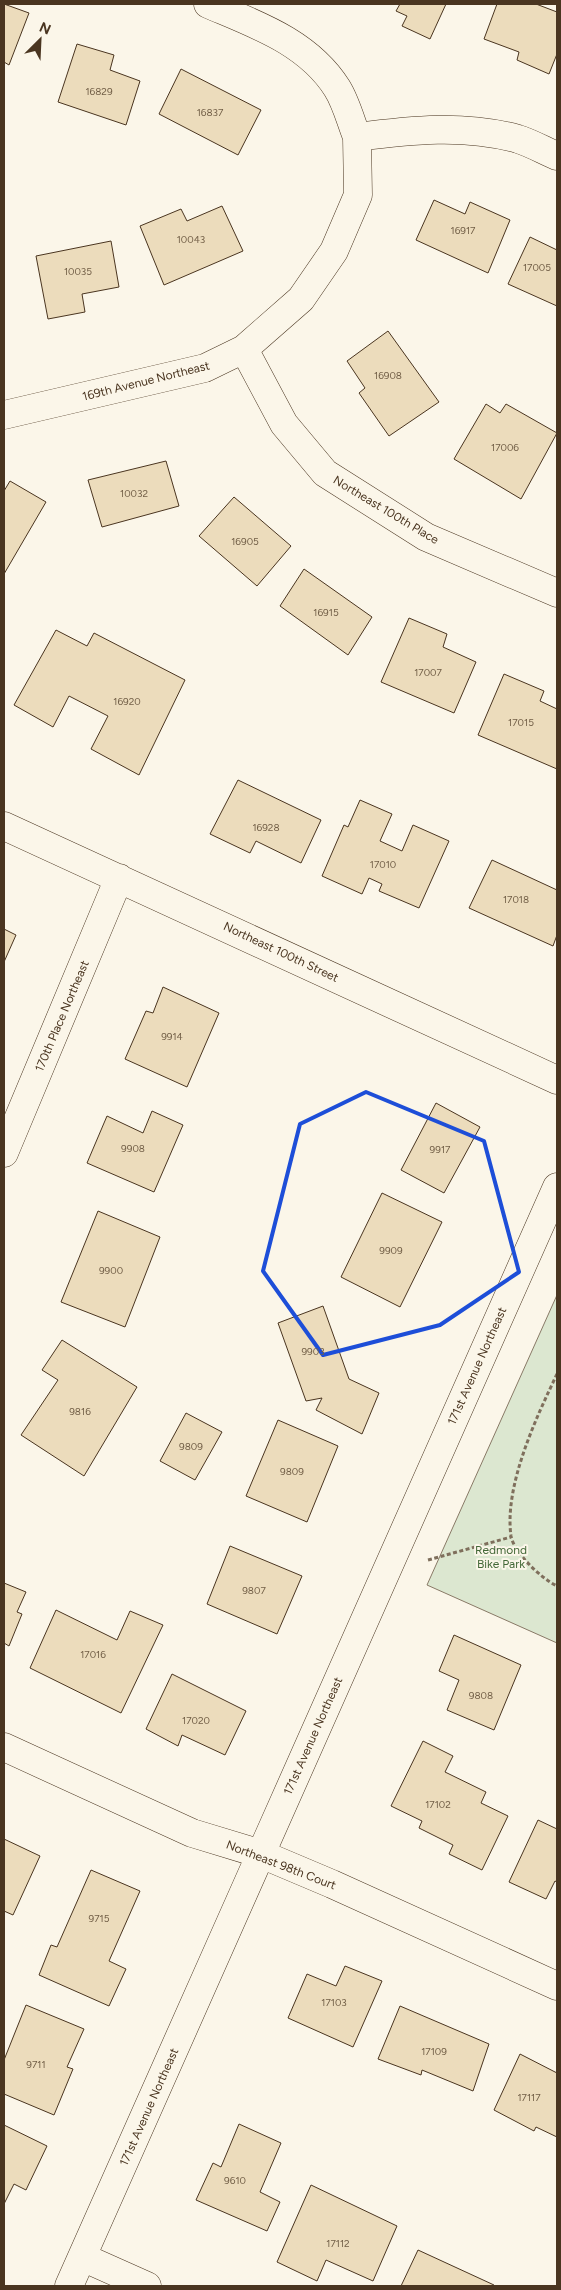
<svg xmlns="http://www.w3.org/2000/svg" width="561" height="2290" font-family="Figtree,sans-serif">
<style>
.green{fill:#dce7d0;stroke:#887966}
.building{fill:#ecdcbc;stroke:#4a3520}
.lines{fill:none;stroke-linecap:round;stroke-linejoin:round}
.minor-casing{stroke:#4a3520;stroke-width:29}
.path{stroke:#7f6f5c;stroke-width:3;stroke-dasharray:4 2.5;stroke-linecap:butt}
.minor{stroke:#fbf6e9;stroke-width:28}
.marked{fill:none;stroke:#1d4ed8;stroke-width:4;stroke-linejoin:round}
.labels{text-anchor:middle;stroke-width:4;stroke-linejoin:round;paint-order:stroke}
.number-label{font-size:10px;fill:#725f47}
.street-label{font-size:12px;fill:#4a3520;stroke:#fbf6e9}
.park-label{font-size:12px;fill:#436837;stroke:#fbf6e9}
</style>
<rect width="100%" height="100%" fill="#fbf6e9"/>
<path class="green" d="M557 1295V1643L427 1585Z"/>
<path class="building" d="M4 4 29 13 9 65 4 62Z
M400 4H446L430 39 402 26 407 16 396 11Z
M497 4H536L557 12V54L549 74 517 60 519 52 484 39Z
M77 44 114 55 110 70 140 81 126 125 58 102Z
M181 69 261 110 238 155 159 114Z
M434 200 465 214 470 202 510 220 488 273 416 240Z
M222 206 243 251 164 285 140 226 181 209 187 221Z
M530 237 557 250V306L508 284Z
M111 241 119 287 82 294 85 312 48 319 36 256Z
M388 331 439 402 389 436 359 393 365 388 347 361Z
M486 404 500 413 506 404 557 433 521 499 454 459Z
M166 461 179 506 102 527 88 480Z
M10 481 46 502 4 574V491Z
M234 497 291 546 257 586 199 536Z
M304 569 372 617 348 655 280 606Z
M409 618 447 634 443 647 476 662 454 713 381 682Z
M56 630 87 646 94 633 185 680 139 775 91 749 108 716 69 696 53 727 14 705Z
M504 674 544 691 540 701 557 709V769L478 735Z
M238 780 321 820 301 863 256 841 250 853 210 834Z
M360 800 392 814 380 841 402 851 413 825 449 841 419 908 379 891 382 884 369 878 362 894 322 876 344 825 348 827Z
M492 860 557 890V935L553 946 469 908Z
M4 929 16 935 4 962Z
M163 987 219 1013 187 1087 125 1059 146 1011 153 1013Z
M436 1103 480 1127 444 1193 401 1170Z
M152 1111 183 1125 154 1192 87 1163 107 1116 143 1133Z
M382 1193 442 1222 400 1307 341 1277Z
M98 1211 160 1237 125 1327 61 1302Z
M323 1306 349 1379 379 1393 362 1434 316 1410 322 1398 306 1401 278 1323Z
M62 1340 137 1387 84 1476 21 1435 58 1380 42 1370Z
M186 1413 222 1432 195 1480 160 1461Z
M278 1420 338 1446 307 1522 246 1496Z
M230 1546 302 1576 277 1634 207 1604Z
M4 1583 26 1592 17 1612 22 1614 9 1646 4 1643Z
M56 1610 117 1640 130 1611 163 1625 121 1713 30 1668Z
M454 1635 521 1665 494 1730 447 1710 459 1680 439 1671Z
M172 1674 246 1711 225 1755 182 1735 178 1746 146 1729Z
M423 1741 453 1756 445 1772 486 1792 481 1803 508 1816 482 1870 449 1854 453 1845 419 1828 422 1821 391 1806Z
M538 1820 557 1829V1882L555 1881 546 1899 509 1882Z
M4 1839 40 1856 13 1915 4 1911Z
M91 1870 140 1891 109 1961 126 1969 109 2006 39 1975 51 1945 57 1947Z
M345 1966 382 1981 353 2047 288 2018 307 1974 336 1986Z
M26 2005 84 2029 67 2067 73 2069 54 2115 4 2094V2060Z
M400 2006 489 2044 473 2091 422 2070 421 2075 378 2059Z
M520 2054 557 2073V2137L536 2127 534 2131 494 2110Z
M239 2124 281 2143 260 2192 280 2202 267 2231 196 2200 213 2163 221 2167Z
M4 2125 47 2146 26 2190 14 2184 4 2204Z
M311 2185 397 2226 373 2281 326 2260 317 2281 277 2262Z
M418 2250 494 2285V2286H401Z"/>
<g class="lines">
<g class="minor-casing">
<path id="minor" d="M208 4C255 24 308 42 337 88 346 102 351 122 357 137 411 130 464 124 518 139 531 143 545 151 557 156
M244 349 284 424 325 473 426 537 557 593
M4 415 205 368 244 349 301 299 334 251 358 195 357 137
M4 826 557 1080
M4 1153 119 878
M4 1747 192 1833 261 1854 332 1884 557 1986
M82 2257 147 2286
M69 2286 557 1187"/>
</g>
<path class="path" d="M557 1374C536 1418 504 1486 511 1536 514 1553 542 1579 557 1586
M428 1560 511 1537"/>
<use href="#minor" class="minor"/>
</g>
<path class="marked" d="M366 1092 484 1141 519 1272 440 1325 323 1355 263 1271 300 1124Z"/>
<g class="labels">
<g class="number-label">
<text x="99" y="95">16829</text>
<text x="210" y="116">16837</text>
<text x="463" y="234">16917</text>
<text x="191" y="243">10043</text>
<text x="537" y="271">17005</text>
<text x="78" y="275">10035</text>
<text x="388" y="379">16908</text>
<text x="505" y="451">17006</text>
<text x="134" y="497">10032</text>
<text x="245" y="545">16905</text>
<text x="326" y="616">16915</text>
<text x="428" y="676">17007</text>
<text x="127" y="705">16920</text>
<text x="521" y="726">17015</text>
<text x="266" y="831">16928</text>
<text x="383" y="868">17010</text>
<text x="516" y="903">17018</text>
<text x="172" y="1040">9914</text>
<text x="133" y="1152">9908</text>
<text x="440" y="1153">9917</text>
<text x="391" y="1254">9909</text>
<text x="111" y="1274">9900</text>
<text x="313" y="1355">9903</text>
<text x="80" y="1415">9816</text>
<text x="191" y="1450">9809</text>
<text x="292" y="1475">9809</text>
<text x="254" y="1594">9807</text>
<text x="93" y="1658">17016</text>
<text x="481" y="1699">9808</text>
<text x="196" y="1724">17020</text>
<text x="438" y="1808">17102</text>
<text x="99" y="1922">9715</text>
<text x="334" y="2006">17103</text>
<text x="434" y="2055">17109</text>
<text x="36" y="2068">9711</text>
<text x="529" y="2101">17117</text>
<text x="235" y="2184">9610</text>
<text x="338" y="2247">17112</text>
</g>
<g class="street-label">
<text transform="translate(146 381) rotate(-14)" y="4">169th Avenue Northeast</text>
<text transform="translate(386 510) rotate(31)" y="4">Northeast 100th Place</text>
<text transform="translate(281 952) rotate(25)" y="4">Northeast 100th Street</text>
<text transform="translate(62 1016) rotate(-67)" y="4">170th Place Northeast</text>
<text transform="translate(477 1366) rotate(-66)" y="4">171st Avenue Northeast</text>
<text transform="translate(313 1736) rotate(-66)" y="4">171st Avenue Northeast</text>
<text transform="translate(281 1865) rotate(21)" y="4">Northeast 98th Court</text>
<text transform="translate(149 2107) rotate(-66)" y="4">171st Avenue Northeast</text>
</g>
<g class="park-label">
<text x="501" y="1554">Redmond<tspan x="501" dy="14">Bike Park</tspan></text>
</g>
</g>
<rect width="561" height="2290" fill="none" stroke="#4a3520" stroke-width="10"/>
<g transform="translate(40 40) rotate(24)" stroke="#fbf6e9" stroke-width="4" paint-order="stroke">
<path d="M0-4L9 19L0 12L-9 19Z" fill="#4a3520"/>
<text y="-8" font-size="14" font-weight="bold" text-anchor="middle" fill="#4a3520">N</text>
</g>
</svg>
